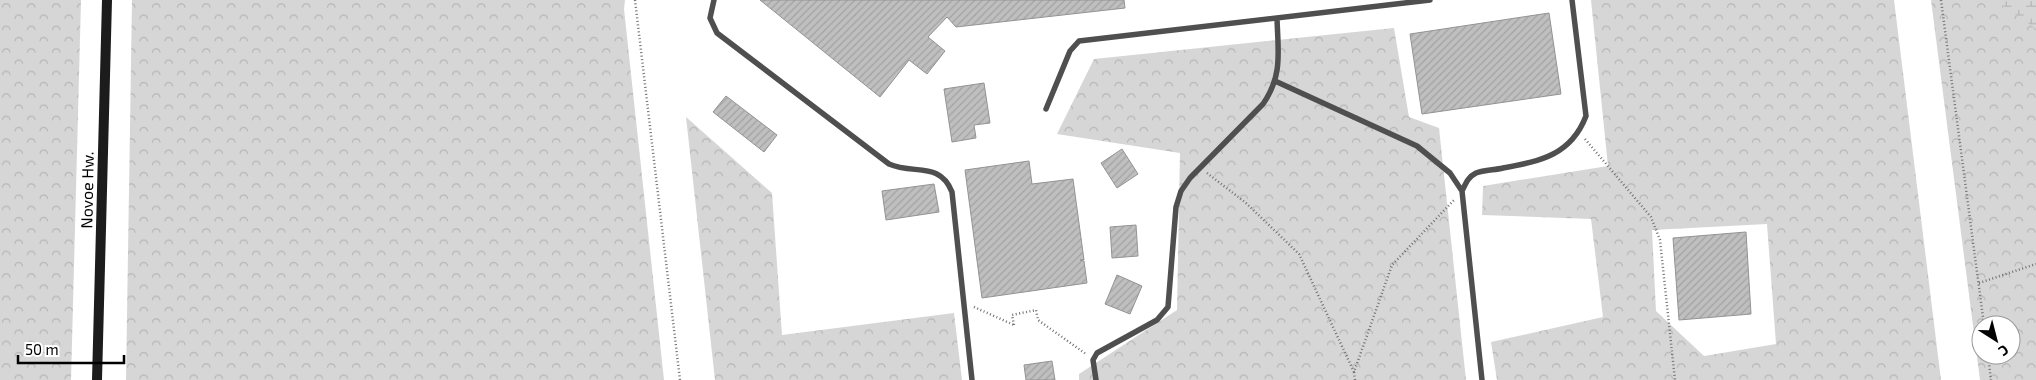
<svg xmlns="http://www.w3.org/2000/svg" width="2036" height="380" font-family="'Exo 2',sans-serif">
<style>
.forest{fill:url(#forest-crowns);fill-rule:evenodd}
.wetland{fill:url(#wetland-marsh)}
.building{fill:url(#building-hatch);stroke:#939393}
.lines{fill:none;stroke-linecap:round;stroke-linejoin:round}
.path{stroke:#717171;stroke-width:2.5;stroke-dasharray:1 2.5;stroke-linecap:butt}
.service{stroke:#4f4f4f;stroke-width:5.5}
.secondary{stroke:#1c1c1c;stroke-width:10}
.labels{text-anchor:middle;stroke-width:5;stroke-linejoin:round;paint-order:stroke}
.street-label{font-size:16px;fill:#000;stroke:#fff}
</style>
<defs>
<pattern id="forest-crowns" width="20" height="18" patternUnits="userSpaceOnUse" patternTransform="scale(1.25)"><rect width="20" height="18" fill="#d6d6d6"/><path d="M2 6a3 3 0 1 1 6 0M12 15a3 3 0 1 1 6 0" fill="none" stroke="#b6b6b6"/></pattern>
<pattern id="wetland-marsh" width="20" height="14" patternUnits="userSpaceOnUse" patternTransform="scale(1.25)"><rect width="20" height="14" fill="#d6d6d6"/><path d="M1 5h8M5 5V1M11 12h8M15 12V8" fill="none" stroke="#b6b6b6"/></pattern>
<pattern id="building-hatch" width="6" height="6" patternUnits="userSpaceOnUse" patternTransform="scale(1.25)"><rect width="6" height="6" fill="#bfbfbf"/><path d="M-1 1l2-2M0 6l6-6M5 7l2-2" fill="none" stroke="#a2a2a2"/></pattern>
</defs>
<rect width="100%" height="100%" fill="#fff"/>
<path class="forest" d="M0 0H81L71 380H0Z
M132 0H625L624 9 664 380H126Z
M1591 0H1894L1941 380H1497L1491 342 1603 317 1591 219 1482 215 1483 186 1608 166ZM1767 224 1776 344 1704 356 1656 311 1652 230Z
M1931 0H2036V380H1980ZM1981 325H2011V355H1981Z
M1394 28 1409 117 1439 128 1466 380H1079V374L1177 310 1180 153 1057 134 1094 59Z
M686 117 772 193 782 335 954 313 962 380H715Z"/>
<path class="wetland" d="M1995 0H2036V29Z"/>
<path class="building" d="M760 0H1124L1125 8 956 27 947 17 928 37 945 51 927 74 909 60 880 97Z
M1549 13 1561 94 1422 114 1410 34Z
M984 83 990 123 974 125 976 138 952 142 944 89Z
M726 96 777 135 764 152 713 112Z
M1122 149 1138 174 1117 188 1101 163Z
M1029 161 1032 184 1073 179 1084 260H1080L1084 261 1087 283 982 298 965 170Z
M934 184 939 212 886 220 882 191Z
M1136 225 1138 256 1112 258 1110 227Z
M1746 232 1751 314 1679 320 1673 238Z
M1117 275 1142 286 1130 314 1105 304Z
M1052 361 1055 380H1026L1024 365Z"/>
<g class="lines">
<path class="path" d="M635 0 680 380
M1941 0 1984 325
M1585 139 1651 217 1660 240 1675 380
M1207 173 1246 203 1299 254 1354 372
M1979 283 2036 264
M974 307 1014 325
M1014 325 1012 315 1036 310 1038 320 1086 354
M1988 355 1991 380
M1355 380 1354 372 1392 265 1454 200"/>
<path class="service" d="M714 0 710 18 717 33 889 164C914 175 940 161 952 192L972 380
M1275 81 1417 146 1450 173 1462 191 1482 380
M1046 109 1070 51 1079 41 1430 0
M1462 191C1466 183 1468 177 1476 173 1484 170 1495 170 1503 168 1541 161 1571 155 1586 116L1572 0
M1096 380 1093 360 1097 353 1157 320 1168 307 1176 207 1181 191 1190 178 1263 104C1283 75 1278 52 1277 18"/>
<path class="secondary" d="M97 380 107 0"/>
</g>
<g class="labels">
<g class="street-label">
<text transform="translate(87 190) rotate(-89)" y="6">Novoe Hw.</text>
</g>
</g>
<g transform="translate(1996 340) rotate(144)"><circle r="24" fill="#ffffff" stroke="#999999"/>
<path d="M0-4L9 19L0 12L-9 19Z" fill="#000000"/>
<text y="-8" font-size="14" font-weight="bold" text-anchor="middle" fill="#000000">С</text>
</g>
<path d="M18 355v8h106v-8" fill="none" stroke="#000000" stroke-width="2.5"/>
<text x="25" y="355" font-size="15" fill="#000000" stroke="#ffffff" stroke-width="4" paint-order="stroke">50 m</text>
</svg>
